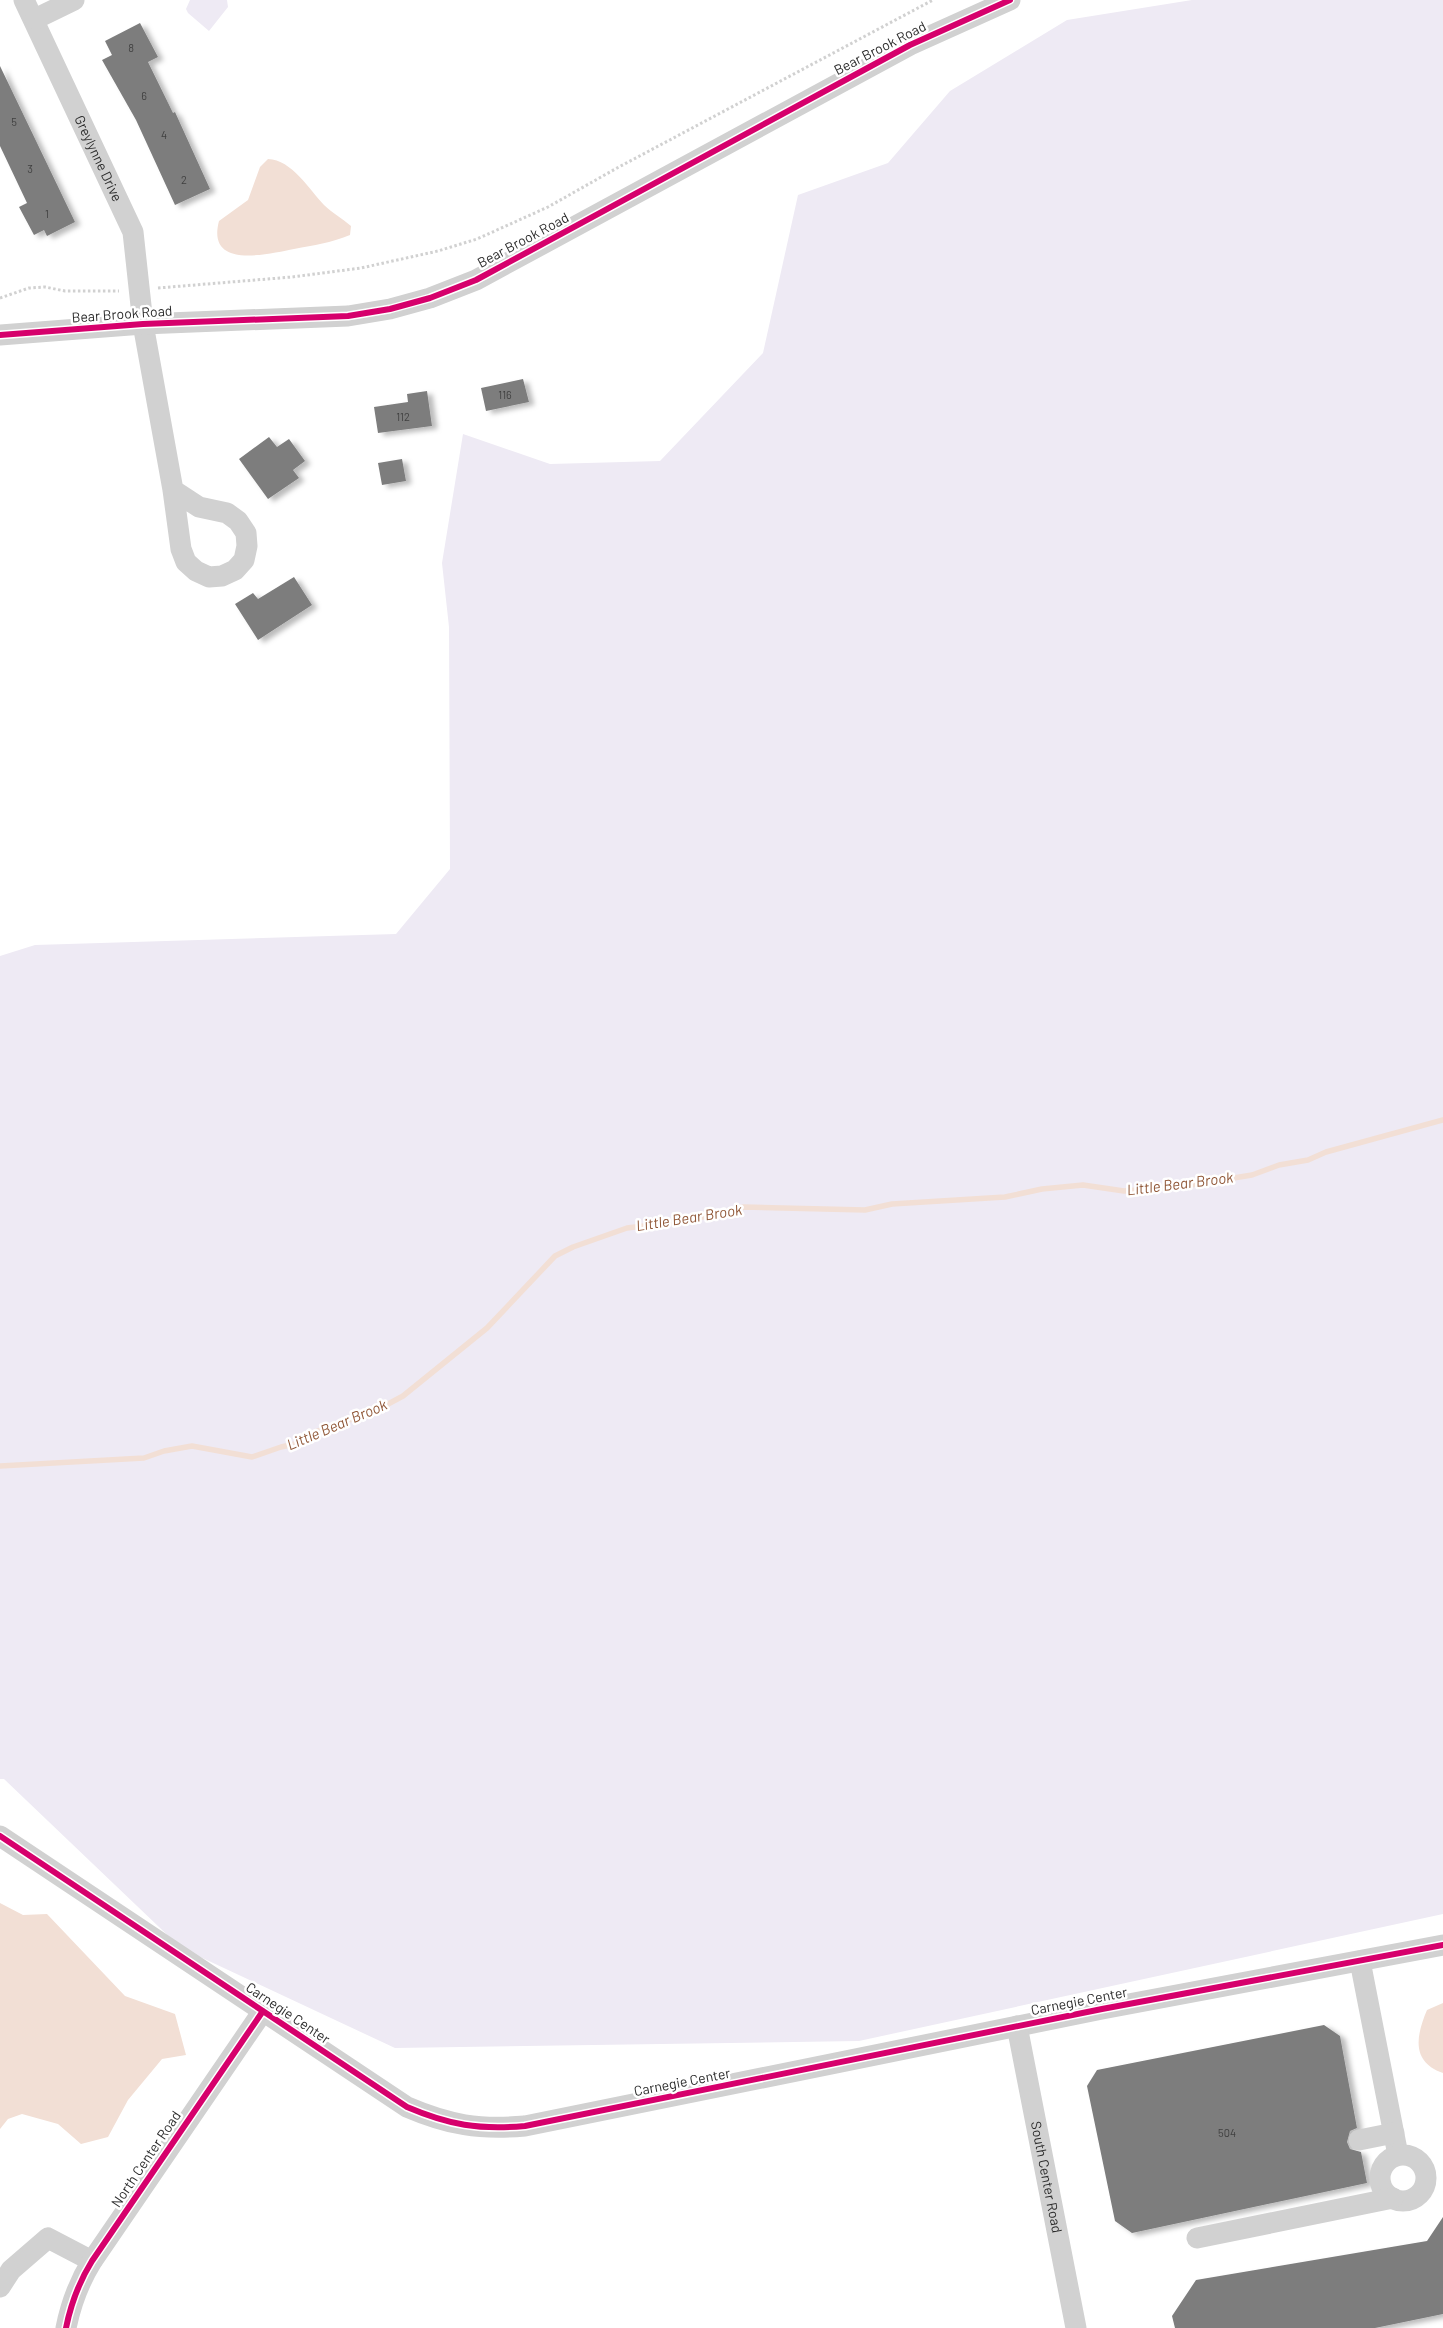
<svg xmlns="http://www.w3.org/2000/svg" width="1443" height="2328" font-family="Barlow,sans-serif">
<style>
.green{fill:#eeeaf4}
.water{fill:#f2dfd5}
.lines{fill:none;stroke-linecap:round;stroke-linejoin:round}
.stream{stroke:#f2dfd5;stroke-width:5.5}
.building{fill:#7d7d7d;filter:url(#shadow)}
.path{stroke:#d1d1d1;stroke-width:3;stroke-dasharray:2.5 2.5;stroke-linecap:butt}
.minor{stroke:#d1d1d1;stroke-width:21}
.cycleway-casing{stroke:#fff;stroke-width:9}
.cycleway{stroke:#d6006c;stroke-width:6}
.labels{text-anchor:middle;stroke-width:5;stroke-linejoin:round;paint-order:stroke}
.number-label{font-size:11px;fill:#404040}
.street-label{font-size:14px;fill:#2c2c2c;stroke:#fff}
.water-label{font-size:15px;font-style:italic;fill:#905737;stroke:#fff}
</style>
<defs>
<filter id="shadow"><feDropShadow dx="5.5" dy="3" stdDeviation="2.5" flood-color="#0004"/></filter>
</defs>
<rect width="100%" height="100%" fill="#fff"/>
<path class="green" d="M190 0H227L228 7 209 31 188 13 186 9Z
M1192 0H1443V1914L859 2041 395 2048 181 1948 4 1779H0V956L35 945 396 934 450 869 449 627 442 563 463 434 550 464 660 461 763 353 798 195 888 163 950 91 1067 20Z"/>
<path class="water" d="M268 159C292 160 309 189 324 205 332 213 342 218 351 226L350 235C330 243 315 245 294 249 268 254 206 270 219 221L248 200 260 167Z
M0 1903 23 1915 47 1914 125 1996 175 2014 186 2055 162 2059 128 2100 108 2137 81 2144 58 2124 22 2114 8 2119 0 2129Z
M1443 2003V2073C1411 2062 1416 2036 1427 2010Z"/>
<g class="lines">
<path class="stream" d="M0 1466 144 1458 164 1451 192 1446 252 1457 281 1447 300 1443 312 1433 375 1411 403 1396 487 1328 555 1256 573 1247 627 1228 685 1221 744 1207 865 1210 892 1204 1005 1197 1042 1189 1083 1185 1124 1191 1178 1187 1252 1175 1279 1165 1308 1160 1326 1152 1443 1120"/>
</g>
<path class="building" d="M140 23 158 57 148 62 173 113 175 112 210 189 175 205 136 120 102 60 112 55 105 41Z
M0 66 75 222 47 236 44 230 34 235 19 207 27 203 0 146Z
M523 379 529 402 486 411 481 388Z
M427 391 432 426 378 433 374 407 408 402 407 394Z
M269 437 277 447 289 439 305 461 293 470 299 478 268 499 239 459Z
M402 459 406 481 382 485 378 463Z
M294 577 312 605 258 640 235 604 253 593 258 599Z
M1324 2025 1340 2036 1357 2128 1350 2131 1347 2142 1350 2149 1361 2152 1367 2183 1132 2233 1115 2221 1087 2086 1097 2070Z
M1443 2217V2314L1375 2328H1175L1172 2316 1196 2280 1427 2241Z"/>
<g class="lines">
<path class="path" d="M158 288 292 277 361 268 438 251 477 239 548 207 617 168 933 0
M0 298 29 288 45 287 65 291H119"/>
<g class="minor">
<path id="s1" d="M24 0 133 232 143 324 173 490 181 549 186 562 196 571 209 577 222 576 235 570 244 560 247 546 246 533 238 521 227 513 199 507 173 490"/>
<path d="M35 19 74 0"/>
<path d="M0 335 143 324 348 316 390 309 430 298 476 280 910 45 1010 0"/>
<path d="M0 1836 407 2107C449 2125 479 2130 525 2126L1102 2009 1443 1945"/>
<path d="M1360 1961 1398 2155"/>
<path id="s2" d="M1017 2026 1076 2328"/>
<path d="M1359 2140 1394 2133"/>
<circle cx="1403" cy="2178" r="23"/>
<path d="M1197 2238 1393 2198"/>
<path d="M0 2287 11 2270 48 2238 92 2261"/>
<path d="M66 2328C71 2303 79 2282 92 2261L263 2011"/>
</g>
<g class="cycleway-casing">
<path id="cycleway" d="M0 335 143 324 348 316 390 309 430 298 476 280 910 45 1010 0
M0 1836 407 2107C449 2125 479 2130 525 2126L1102 2009 1443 1945
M66 2328C71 2303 79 2282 92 2261L263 2011"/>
</g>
<use href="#cycleway" class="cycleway"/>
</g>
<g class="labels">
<g class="number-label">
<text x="131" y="52">8</text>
<text x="144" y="100">6</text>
<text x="14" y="126">5</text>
<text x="164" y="139">4</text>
<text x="30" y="173">3</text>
<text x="184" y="184">2</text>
<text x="47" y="218">1</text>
<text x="505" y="399">116</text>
<text x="403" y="421">112</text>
<text x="1227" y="2137">504</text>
</g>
<g class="street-label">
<text transform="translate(880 48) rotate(-27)" y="5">Bear Brook Road</text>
<text dy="5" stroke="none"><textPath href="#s1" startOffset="175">Greylynne Drive</textPath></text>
<text transform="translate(523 240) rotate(-28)" y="5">Bear Brook Road</text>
<text transform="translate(122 314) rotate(-4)" y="5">Bear Brook Road</text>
<text transform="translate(1079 2001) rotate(-11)" y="5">Carnegie Center</text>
<text transform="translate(288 2013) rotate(34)" y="5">Carnegie Center</text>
<text transform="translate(682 2082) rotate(-11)" y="5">Carnegie Center</text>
<text transform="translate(146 2159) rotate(-56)" y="5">North Center Road</text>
<text dy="5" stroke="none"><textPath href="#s2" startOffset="154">South Center Road</textPath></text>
</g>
<g class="water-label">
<text transform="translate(1180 1184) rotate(-7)" y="5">Little Bear Brook</text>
<text transform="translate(689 1218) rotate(-9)" y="5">Little Bear Brook</text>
<text transform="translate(337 1425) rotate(-23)" y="5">Little Bear Brook</text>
</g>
</g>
</svg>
